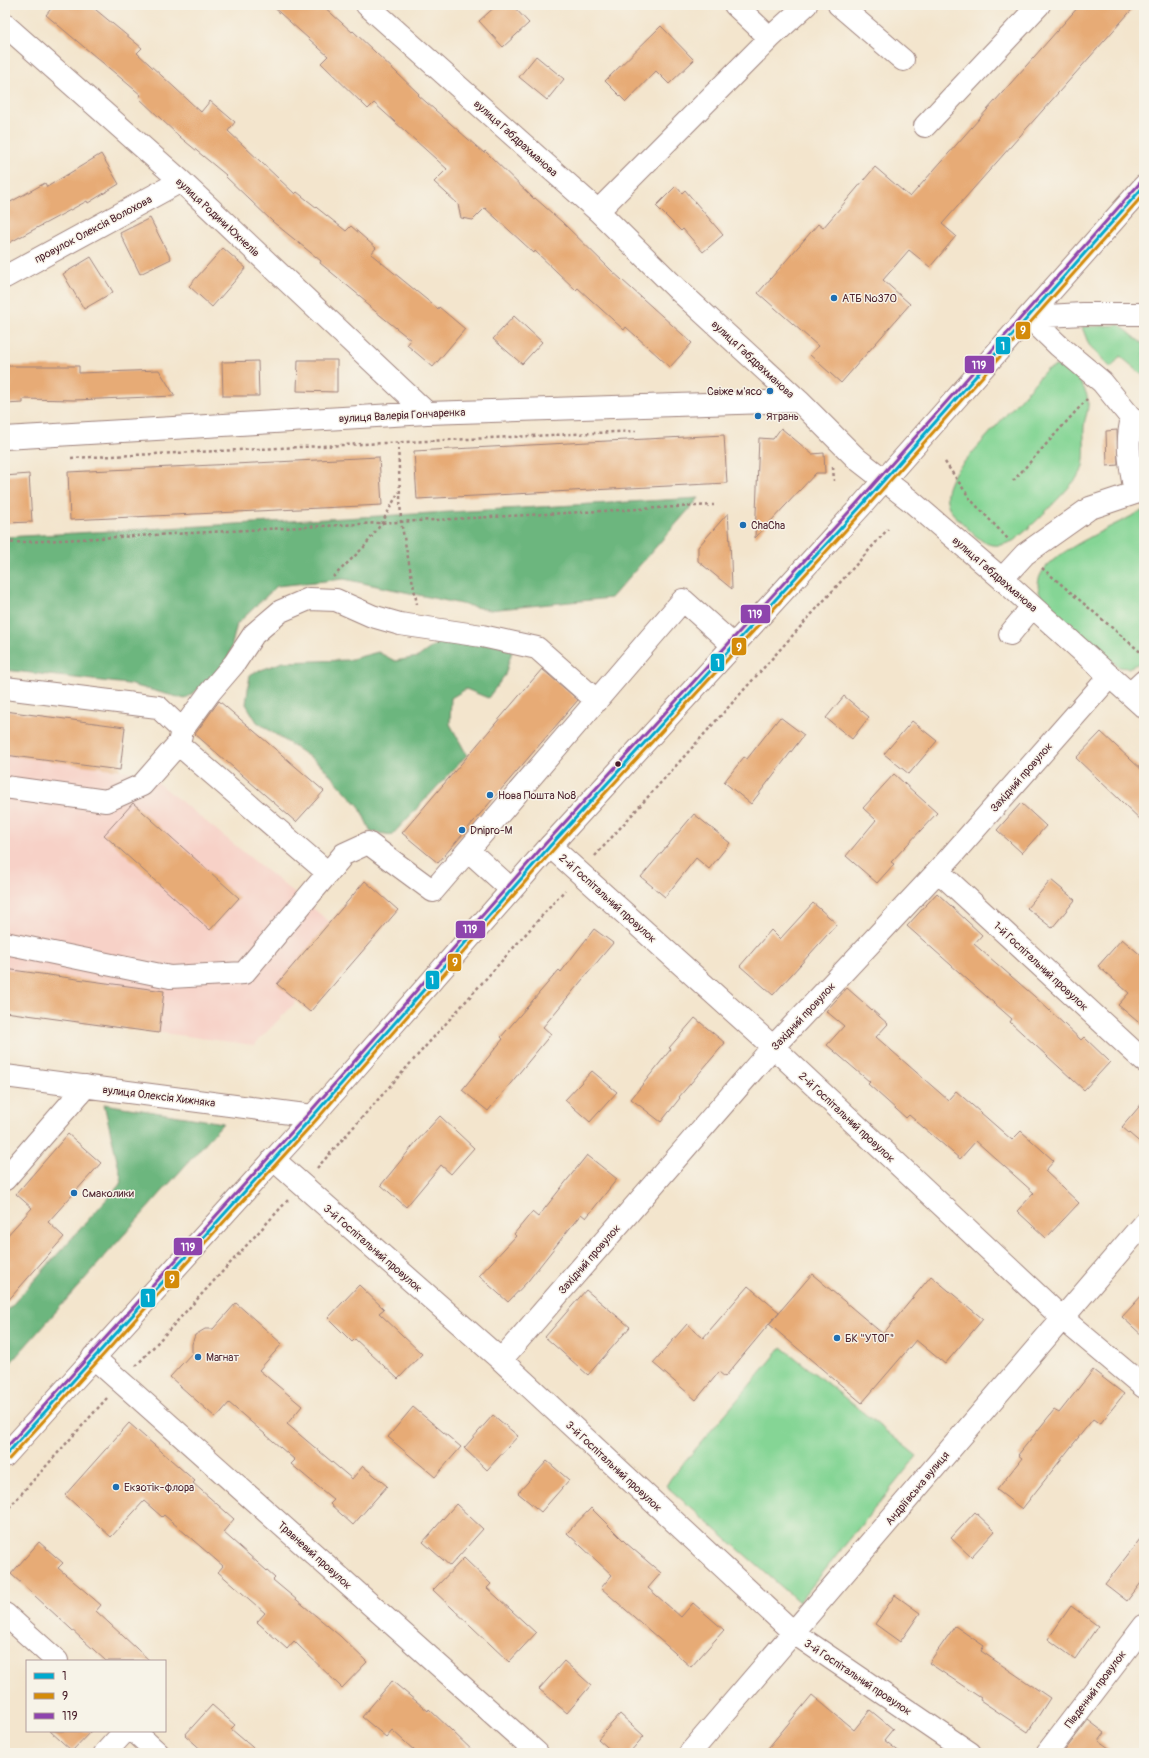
<svg xmlns="http://www.w3.org/2000/svg" width="1149" height="1758" font-family="Pangolin,sans-serif">
<style>
.built{fill:#f7d1c7}
.green{fill:#85d595;stroke:#687a60}
.forest{fill:#6cb67e;stroke:#5b6a54}
.building{fill:#e7ab76}
.lines{fill:none;stroke-linecap:round;stroke-linejoin:round}
.minor-casing{stroke:#9e827c;stroke-width:24}
.major-casing{stroke:#9e827c;stroke-width:24}
.path{stroke:#9e827c;stroke-width:2.5;stroke-dasharray:3 3;stroke-linecap:butt}
.minor{stroke:#fff;stroke-width:22}
.major{stroke:#fff;stroke-width:22}
.bus-1-casing{stroke:#f7f3e8;stroke-width:6}
.bus-2-casing{stroke:#f7f3e8;stroke-width:6}
.bus-3-casing{stroke:#f7f3e8;stroke-width:6}
.bus-1{stroke:#00a9ce;stroke-width:3}
.bus-2{stroke:#d48b09;stroke-width:3}
.bus-3{stroke:#8e44ad;stroke-width:3}
.poi-dot{fill:#1f6fb2;stroke:#f7f3e8;stroke-width:1.5}
.bus-dot{fill:#4a1f2b;stroke:#f7f3e8;stroke-width:1.5}
.labels{text-anchor:middle;stroke-width:3;stroke-linejoin:round;paint-order:stroke}
.street-label{font-size:11px;fill:#4a1f2b;stroke:#f7f3e8}
.poi-label{font-size:11px;fill:#4a1f2b;stroke:#f7f3e8;text-anchor:start}
.line-badge{stroke:#f7f3e8;stroke-width:1.5}
.badge-label{font-size:11px;text-anchor:middle;font-weight:bold;fill:#fff}
</style>
<rect width="100%" height="100%" fill="#f7f3e8"/>
<filter id="ink" filterUnits="userSpaceOnUse"><feTurbulence type="fractalNoise" baseFrequency=".025" numOctaves="2"/><feDisplacementMap in="SourceGraphic" scale="8" xChannelSelector="R" yChannelSelector="G"/><feConvolveMatrix kernelMatrix="1 2 1 2 8 2 1 2 1" color-interpolation-filters="sRGB"/></filter>
<filter id="wash" filterUnits="userSpaceOnUse"><feTurbulence type="fractalNoise" baseFrequency=".012" numOctaves="4" result="noise"/><feDisplacementMap in="SourceGraphic" scale="16" xChannelSelector="R" yChannelSelector="G"/><feGaussianBlur stdDeviation="0.9" result="paint"/><feColorMatrix in="noise" values="0 0 0 0 0 0 0 0 0 0 0 0 0 0 0 0 0 1.4 0 .05"/><feComposite in="paint" operator="in"/></filter>
<g filter="url(#wash)">
<rect width="100%" height="100%" fill="#f3e5cd"/>
<path class="built" d="M5 711 125 727 120 770 147 774 330 922 365 881 398 910 310 1012 297 1001 254 1045 5 1012Z"/>
<path class="green" d="M1120 325 1144 345V376L1120 356 1111 368 1089 345 1082 327Z
M1056 366C1072 369 1090 389 1088 406 1088 413 1084 419 1084 427 1083 441 1087 458 1081 472 1075 483 1024 535 1013 541 1006 544 999 546 992 545 980 543 968 528 959 520 941 504 945 489 956 471L1046 370Z
M1144 510V661L1128 668 1119 667 1043 600C1038 592 1036 583 1041 574 1050 553 1121 522 1144 510Z
M782 1347 917 1456 799 1602 666 1486 671 1478Z"/>
<path class="forest" d="M699 498 611 598 489 610 344 579 277 586 237 624 226 669 185 699 128 684 5 670V537Z
M461 626 512 651 505 675 488 698 466 689 451 698 450 724 467 755 392 835 371 832 359 806 320 764 257 722 246 704 250 674 283 662 348 660 378 652 395 661 418 657Z
M104 1104 223 1123 5 1369V1313L122 1182Z"/>
<g id="blocks">
<path class="building" d="M54 5H90L142 48 137 53 201 112 210 101 235 122 228 131 295 194 297 192 346 231 351 226 376 248 371 254 438 309 439 307 465 329 433 367 407 345 411 340 365 303 366 301 320 263 321 261 273 222 225 176 226 175 180 137 139 98 141 95 46 15Z
M271 5H322L352 32 353 31 419 94 418 95 484 153 485 151 534 199 535 198 562 222 612 271 692 343 670 367 626 327 624 330 578 288 576 290 535 251 534 253 485 208 473 220 461 218 458 204 434 182 447 169 374 103 368 109 321 63 328 56Z
M497 5H512L529 23 503 47 479 21Z
M1080 5H1136L942 224 956 236 930 267 909 250 883 280 910 304 841 383 810 355 818 346 758 293 818 224 823 228 875 167 910 197Z
M661 26 694 60 669 84 656 71 626 102 605 81Z
M536 56 564 79 547 100 519 77Z
M101 154 119 184 88 203 87 201 5 245V205L45 183 47 187Z
M676 186 682 193 685 190 723 235 703 252 683 229 681 231 656 206Z
M150 218 171 259 140 274 120 233Z
M223 248 246 268 212 307 189 286Z
M91 257 113 292 84 309 63 274Z
M514 316 542 342 522 364 493 339Z
M298 360H337V392L297 391Z
M258 361 259 396H223L222 362Z
M5 366H79V373L159 370 175 396 74 400 23 399V403L5 404Z
M781 428 812 454 824 453 825 473H816L755 538 759 438 773 439Z
M1117 430 1118 465 1107 466 1106 431Z
M724 435 727 483 417 499 414 451Z
M379 457 382 505 70 520 68 472Z
M29 474 32 522 5 523V476Z
M728 513 731 560 732 589 698 561V547Z
M542 669 578 700 438 863 402 833Z
M844 696 869 717 852 739 826 718Z
M219 701 324 791 296 822 195 734Z
M5 711 125 727 120 770 5 755Z
M780 717 804 735 751 804 724 782 744 757 747 759Z
M912 721 937 741 909 774 884 754Z
M1101 732 1144 772V823L1076 758Z
M894 774 937 813 891 862 894 864 877 883 846 856 876 820 863 808Z
M133 803 239 898 210 930 104 835Z
M1021 803 1046 826 1022 853 997 830Z
M694 814 730 843 709 869 696 858 665 897 641 877Z
M1051 880 1075 900 1052 928 1027 908Z
M365 881 398 910 310 1012 277 984Z
M937 893 982 935 974 944 1034 996 1081 1040 1084 1037 1110 1062 1084 1090 1010 1022 1012 1019 907 926Z
M813 903 837 924 773 995 740 966 771 930 780 939Z
M594 929 613 943 543 1027 551 1034 488 1111 462 1090 503 1039 501 1037 559 970 561 972Z
M1122 939 1144 958V1027L1118 1005 1129 993 1098 966Z
M5 969 164 991 159 1033 5 1012Z
M847 988 888 1024 876 1037 948 1100 956 1091 1012 1140 1021 1131 1054 1161 1045 1171 1079 1203 1046 1238 1017 1211 1034 1193 976 1141 960 1159 909 1115 906 1118 868 1084 870 1082 827 1045 844 1026 826 1011Z
M695 1018 725 1043 679 1097 680 1098 661 1122 631 1099 671 1049 669 1048Z
M592 1071 617 1092 590 1122 565 1100Z
M1144 1101V1146L1122 1127Z
M440 1116 474 1148 451 1174 441 1165 406 1207 381 1185 416 1142Z
M68 1134 101 1163 48 1222 64 1237 5 1304V1238L32 1208 16 1194Z
M587 1155 617 1179 586 1218 581 1214 528 1281 508 1302 479 1276 516 1236 514 1234 532 1212 538 1217Z
M812 1274 883 1334 931 1276 983 1319 945 1364 916 1340 862 1403 769 1324Z
M359 1285 384 1309 379 1313 422 1354 398 1379 355 1339 352 1342 328 1318Z
M748 1286 779 1312 725 1377 719 1372 696 1400 653 1363 687 1324 703 1338Z
M586 1290 630 1327 588 1375 545 1337Z
M1144 1293V1337L1122 1317Z
M236 1303 282 1344 259 1370 302 1406 287 1424 352 1479 363 1466 387 1486 353 1525 330 1504 334 1500 291 1464 295 1460 229 1403 216 1418 170 1377 192 1353V1344L195 1335 205 1329H213Z
M1093 1370 1124 1394 1100 1424 1093 1419 1022 1509 997 1490 1022 1458 1018 1455 1054 1410 1059 1413Z
M413 1407 461 1447 435 1477 388 1437Z
M493 1415 518 1436 487 1470 464 1448Z
M129 1423 195 1481 193 1483 234 1519 223 1532 275 1578 273 1580 340 1636 367 1662 342 1688 294 1641 287 1649 257 1622 265 1613 218 1572 223 1566 164 1515 162 1517 144 1501 111 1537 65 1495Z
M547 1461 569 1480 541 1512 518 1493Z
M456 1504 483 1529 450 1566 423 1542Z
M591 1508 626 1543 661 1573 648 1588 681 1617 693 1603 724 1630 691 1667 601 1588 612 1575 567 1533Z
M975 1512 995 1531 971 1557 951 1538Z
M1144 1534V1579L1127 1601 1105 1584Z
M39 1542 63 1563 58 1568 101 1605 96 1611 150 1661H106L11 1574Z
M464 1558 491 1584 487 1588 536 1633 509 1662 433 1590Z
M895 1595 920 1613 900 1642 875 1624Z
M1071 1606 1098 1626 1075 1659 1048 1639Z
M955 1626 984 1646 981 1651 1050 1698 1028 1732 980 1700 981 1698 929 1663Z
M564 1661 591 1685 567 1713 539 1689Z
M392 1681 428 1711 429 1709 475 1753H417L392 1730 386 1737 362 1717Z
M812 1695 854 1730 870 1710 893 1729 884 1740 901 1753H764Z
M212 1705 235 1725 231 1729 259 1753H205L185 1735Z
M620 1714 644 1736 629 1753H614L598 1739Z
M1088 1720 1105 1733 1099 1741 1116 1753H1063Z
M50 1731H91L72 1751Z"/>
</g>
</g>
<g filter="url(#ink)">
<use href="#blocks" fill-opacity="0" stroke="#9e827c" stroke-width="1"/>
<g class="lines">
<g class="minor-casing">
<path id="minor" d="M367 5 598 211 676 288 799 401 857 459 911 501 1002 579 1144 707
M735 5 770 38
M839 5 903 60
M5 25 181 181 427 413
M925 126 1039 5
M598 211 770 38 806 5
M5 277 181 181
M1029 317 1083 314H1144
M5 438 427 413 799 401
M1002 579 1025 554 1090 508 1135 493C1131 469 1125 443 1132 419L1102 382 1059 346 1029 317
M1010 634 1032 607
M5 688 158 707 182 730 179 743
M1130 694 1144 681
M182 730 210 692 234 664 254 634 281 611 309 599 336 600 372 616 400 624 482 636 537 648 597 701
M5 787 106 801 142 785 178 744 328 873
M550 846 773 1047 1062 1318 1144 1387
M469 851 511 889
M938 871 1144 1061
M5 943 170 977 244 973 344 854 368 843 433 891 683 600 733 645
M5 1076 313 1116
M273 1159 501 1360 794 1633 970 1753
M5 1179 86 1086
M93 1357 537 1753
M501 1360 773 1047 938 871 1110 676
M5 1614 57 1661
M134 1731 158 1753
M105 1753 125 1731
M690 1753 1144 1223
M1047 1753 1144 1626"/>
</g>
<g class="major-casing">
<path id="major" d="M5 1456 313 1116 550 846 862 505 1144 186"/>
</g>
<path class="path" d="M398 442 401 522 417 604
M71 458 636 431
M945 462 971 500 1008 539
M833 467 834 481
M1013 481 1087 399
M5 543 714 505
M1042 568 1144 655
M333 577 364 547 382 523 398 493
M595 856 888 529
M317 1168 565 890
M136 1366 288 1200
M5 1512 107 1398"/>
<use href="#minor" class="minor"/>
<use href="#major" class="major"/>
<g class="bus-1-casing">
<path id="bus-1" d="M5 1456 313 1116 550 846 862 505 1144 186"/>
</g>
<g class="bus-2-casing">
<path id="bus-2" d="M9 1459 317 1119 554 849 866 508 1144 194"/>
</g>
<g class="bus-3-casing">
<path id="bus-3" d="M5 1449 309 1113 546 843 858 502 1140 183"/>
</g>
<use href="#bus-1" class="bus-1"/>
<use href="#bus-2" class="bus-2"/>
<use href="#bus-3" class="bus-3"/>
</g>
</g>
<g class="poi-dot">
<circle cx="834" cy="298" r="4"/>
<circle cx="770" cy="391" r="4"/>
<circle cx="758" cy="416" r="4"/>
<circle cx="743" cy="525" r="4"/>
<circle cx="490" cy="795" r="4"/>
<circle cx="462" cy="830" r="4"/>
<circle cx="74" cy="1193" r="4"/>
<circle cx="837" cy="1338" r="4"/>
<circle cx="198" cy="1357" r="4"/>
<circle cx="116" cy="1487" r="4"/>
</g>
<circle class="bus-dot" cx="618" cy="764" r="3.5"/>
<g class="labels">
<g class="street-label">
<text transform="translate(516 138) rotate(42)" y="4">вулиця Габдрахманова</text>
<text transform="translate(218 217) rotate(43)" y="4">вулиця Родини Юхнелів</text>
<text transform="translate(93 229) rotate(-28)" y="4">провулок Олексія Волохова</text>
<text transform="translate(753 359) rotate(43)" y="4">вулиця Габдрахманова</text>
<text transform="translate(402 415) rotate(-3)" y="4">вулиця Валерія Гончаренка</text>
<text transform="translate(995 574) rotate(41)" y="4">вулиця Габдрахманова</text>
<text transform="translate(1021 777) rotate(-49)" y="4">Західний провулок</text>
<text transform="translate(608 898) rotate(42)" y="4">2-й Госпітальний провулок</text>
<text transform="translate(1041 966) rotate(43)" y="4">1-й Госпітальний провулок</text>
<text transform="translate(803 1016) rotate(-47)" y="4">Західний провулок</text>
<text transform="translate(159 1096) rotate(7)" y="4">вулиця Олексія Хижняка</text>
<text transform="translate(847 1117) rotate(43)" y="4">2-й Госпітальний провулок</text>
<text transform="translate(373 1248) rotate(41)" y="4">3-й Госпітальний провулок</text>
<text transform="translate(589 1259) rotate(-49)" y="4">Західний провулок</text>
<text transform="translate(614 1466) rotate(43)" y="4">3-й Госпітальний провулок</text>
<text transform="translate(917 1488) rotate(-50)" y="4">Андріївська вулиця</text>
<text transform="translate(315 1555) rotate(42)" y="4">Травневий провулок</text>
<text transform="translate(858 1677) rotate(34)" y="4">3-й Госпітальний провулок</text>
<text transform="translate(1095 1689) rotate(-53)" y="4">Південний провулок</text>
</g>
<g class="poi-label">
<text x="842" y="302">АТБ №370</text>
<text x="762" y="395" text-anchor="end">Свіже м'ясо</text>
<text x="766" y="420">Ятрань</text>
<text x="751" y="529">ChaCha</text>
<text x="498" y="799">Нова Пошта №8</text>
<text x="470" y="834">Dnipro-M</text>
<text x="82" y="1197">Смаколики</text>
<text x="845" y="1342">БК "УТОГ"</text>
<text x="206" y="1361">Магнат</text>
<text x="124" y="1491">Екзотік-флора</text>
</g>
</g>
<g class="line-badge">
<rect x="1015" y="321" width="16" height="19" rx="4" fill="#d48b09"/>
<rect x="995" y="336" width="16" height="19" rx="4" fill="#00a9ce"/>
<rect x="964" y="355" width="31" height="19" rx="4" fill="#8e44ad"/>
<rect x="740" y="604" width="31" height="20" rx="4" fill="#8e44ad"/>
<rect x="731" y="637" width="16" height="19" rx="4" fill="#d48b09"/>
<rect x="710" y="653" width="15" height="19" rx="4" fill="#00a9ce"/>
<rect x="455" y="920" width="31" height="19" rx="4" fill="#8e44ad"/>
<rect x="447" y="953" width="15" height="19" rx="4" fill="#d48b09"/>
<rect x="425" y="970" width="15" height="20" rx="4" fill="#00a9ce"/>
<rect x="173" y="1237" width="30" height="19" rx="4" fill="#8e44ad"/>
<rect x="164" y="1270" width="16" height="19" rx="4" fill="#d48b09"/>
<rect x="140" y="1288" width="16" height="20" rx="4" fill="#00a9ce"/>
</g>
<g class="badge-label">
<text x="1023" y="334">9</text>
<text x="1003" y="350">1</text>
<text x="979" y="369">119</text>
<text x="755" y="618">119</text>
<text x="739" y="651">9</text>
<text x="718" y="667">1</text>
<text x="470" y="933">119</text>
<text x="455" y="966">9</text>
<text x="432" y="984">1</text>
<text x="188" y="1251">119</text>
<text x="172" y="1283">9</text>
<text x="148" y="1302">1</text>
</g>
<rect width="1149" height="1758" fill="none" stroke="#f7f3e8" stroke-width="20"/>
<rect x="26" y="1660" width="140" height="72" fill="#f7f3e8" stroke="#b29e9c"/>
<rect x="34" y="1673" width="20" height="6" fill="#00a9ce" stroke="#b29e9c"/>
<text x="62" y="1680" font-size="12" fill="#4a1f2b">1</text>
<rect x="34" y="1693" width="20" height="6" fill="#d48b09" stroke="#b29e9c"/>
<text x="62" y="1700" font-size="12" fill="#4a1f2b">9</text>
<rect x="34" y="1713" width="20" height="6" fill="#8e44ad" stroke="#b29e9c"/>
<text x="62" y="1720" font-size="12" fill="#4a1f2b">119</text>
</svg>
